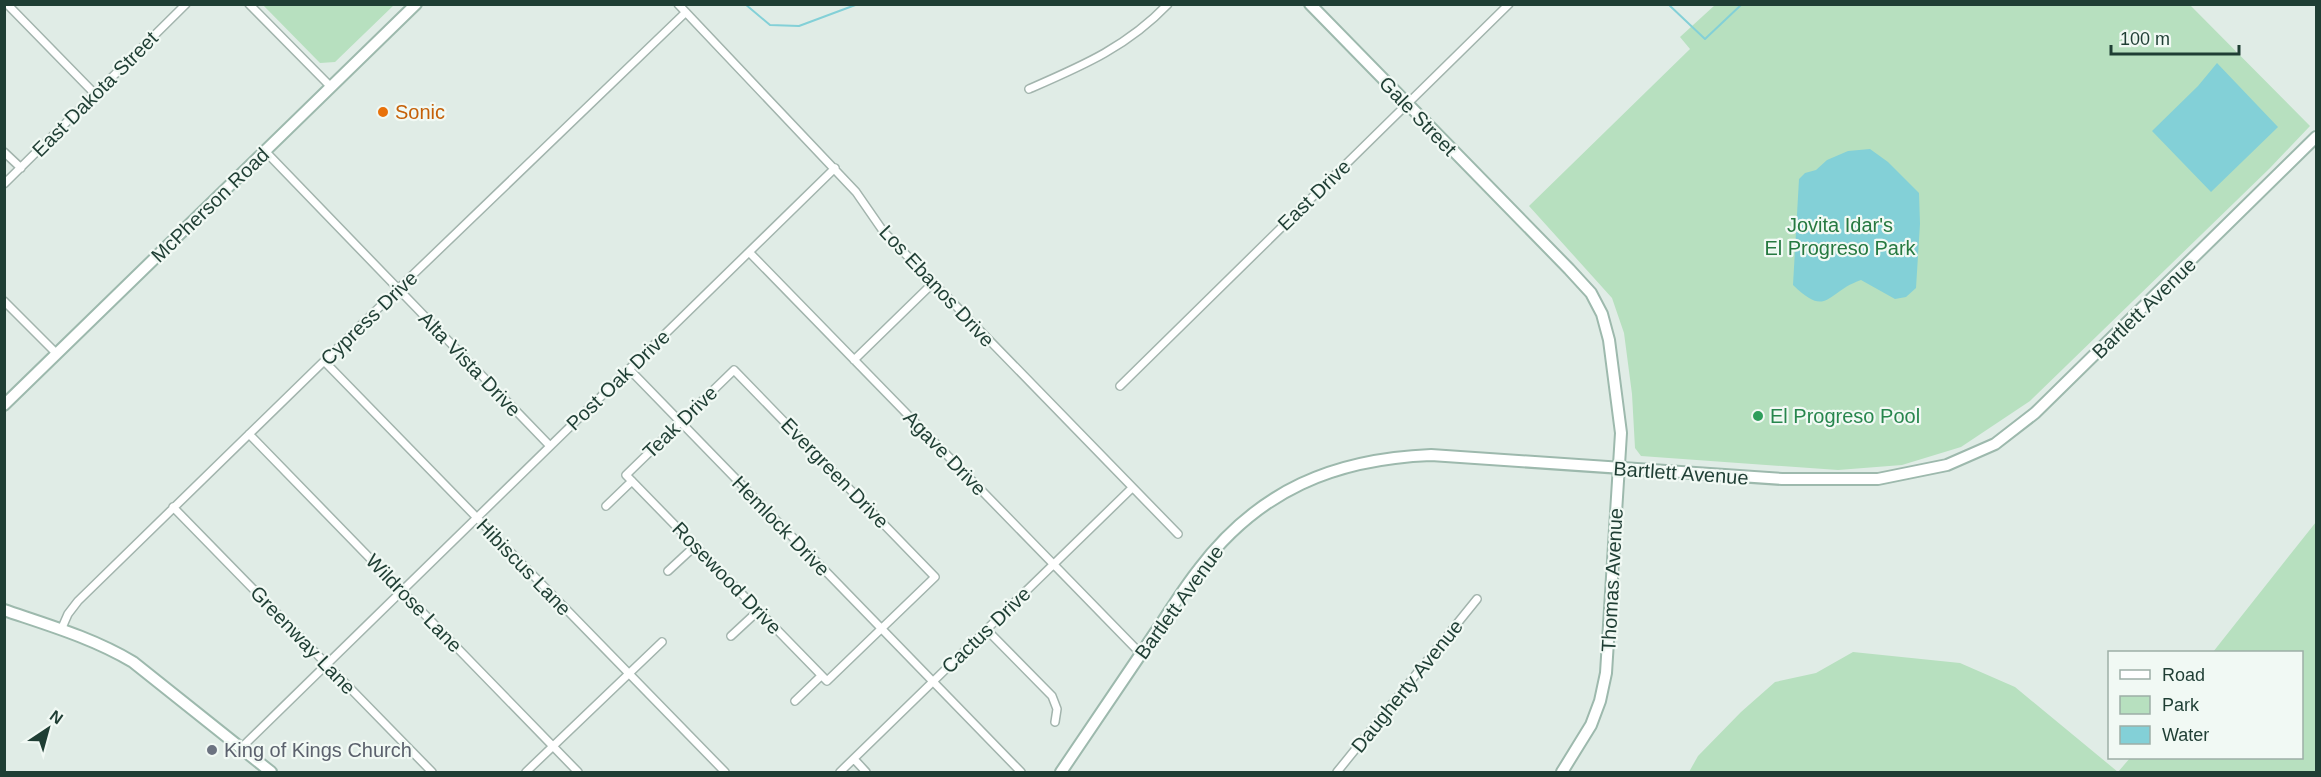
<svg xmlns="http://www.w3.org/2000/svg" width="2321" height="777" font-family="Helvetica,sans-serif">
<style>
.green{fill:#b7e0bf}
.water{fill:#83d0d7}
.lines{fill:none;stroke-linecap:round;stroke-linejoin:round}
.stream{stroke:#83d0d7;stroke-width:2}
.street-casing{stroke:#a2b4ad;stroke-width:10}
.secondary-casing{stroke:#9db9ad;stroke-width:14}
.street{stroke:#fff;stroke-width:7}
.secondary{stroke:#fff;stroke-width:10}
.food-dot{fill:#e8710a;stroke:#f1f9f4;stroke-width:2}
.leisure-dot{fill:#2e9e5b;stroke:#f1f9f4;stroke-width:2}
.worship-dot{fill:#6b7280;stroke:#f1f9f4;stroke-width:2}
.labels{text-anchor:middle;stroke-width:4.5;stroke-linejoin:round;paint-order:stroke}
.street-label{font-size:20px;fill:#1f3e34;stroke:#f1f9f4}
.food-label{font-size:20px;fill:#c56008;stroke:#f1f9f4;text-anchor:start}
.park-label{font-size:20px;fill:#267940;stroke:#f1f9f4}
.leisure-label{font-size:20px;fill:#27864d;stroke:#f1f9f4;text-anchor:start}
.worship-label{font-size:20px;fill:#5b616d;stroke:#f1f9f4;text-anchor:start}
</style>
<rect width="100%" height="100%" fill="#e0ece6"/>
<path class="green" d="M263 5H394L335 62 320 63Z
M1715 5H2190L2310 126 2270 168 2030 401 1961 447 1902 465 1838 470 1641 456 1635 448 1632 394 1624 333 1612 298 1529 206 1690 49 1680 37Z
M2316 522V772H1689L1698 756 1741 712 1775 682 1816 673 1853 652 1960 663 2015 687 2118 772 2130 758H2302V652H2213Z"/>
<path class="water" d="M2217 63 2278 127 2211 192 2152 131 2198 86Z
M1870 149 1888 162 1919 193 1920 224 1916 288 1906 297 1895 299 1861 280C1826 292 1828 319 1793 285L1799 179 1805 173 1816 170 1827 160 1848 151Z"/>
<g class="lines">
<path class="stream" d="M745 4 770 25 799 26 858 4
M1668 4 1705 39 1742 4"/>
<g class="street-casing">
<path id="street" d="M7 4 95 94
M249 4 331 87
M678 4 856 192 883 231 1178 534
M1029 89C1082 66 1127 47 1168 4
M265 151 550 446
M4 152 21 168
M4 184 186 4
M749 252 1141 654
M4 301 57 354
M854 360 932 284
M324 361 725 772
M629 369 1021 772
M734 370 935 577 827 681 626 475Z
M1120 386 1509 4
M249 434 578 772
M606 506 632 481
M173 507 432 772
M668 571 695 546
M986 629 1052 696 1057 709 1055 722
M61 630 68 614 78 601 398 289 685 13
M731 636 758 611
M795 701 821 676
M241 748 835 168
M854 759 866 772
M526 772 662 642
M840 772 1132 488
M1337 772 1477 599"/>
</g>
<g class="secondary-casing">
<path id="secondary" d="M1310 4 1569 269 1591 293 1602 314 1609 340 1621 433 1606 673 1600 701 1591 725 1562 772
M4 405 416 4
M4 610C48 625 93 638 133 662L271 772
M1061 772C1092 726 1124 679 1155 633 1170 611 1183 589 1199 569 1259 490 1334 459 1431 455L1782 479H1878L1947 465 1995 444 2035 413 2316 137"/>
</g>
<use href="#street" class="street"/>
<use href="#secondary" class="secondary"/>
</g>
<circle class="food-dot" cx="383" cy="112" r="6"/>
<circle class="leisure-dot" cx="1758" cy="416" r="6"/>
<circle class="worship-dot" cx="212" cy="750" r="6"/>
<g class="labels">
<g class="street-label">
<text transform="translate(95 94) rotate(-45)" y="7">East Dakota Street</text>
<text transform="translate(1418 116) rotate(46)" y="7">Gale Street</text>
<text transform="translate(1314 195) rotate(-44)" y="7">East Drive</text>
<text transform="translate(210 205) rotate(-44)" y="7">McPherson Road</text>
<text transform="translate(937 286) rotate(47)" y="7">Los Ebanos Drive</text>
<text transform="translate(2144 308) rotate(-44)" y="7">Bartlett Avenue</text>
<text transform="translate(369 318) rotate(-44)" y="7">Cypress Drive</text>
<text transform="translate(470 364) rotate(46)" y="7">Alta Vista Drive</text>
<text transform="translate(618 380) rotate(-44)" y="7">Post Oak Drive</text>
<text transform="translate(680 422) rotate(-44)" y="7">Teak Drive</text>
<text transform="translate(945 453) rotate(46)" y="7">Agave Drive</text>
<text transform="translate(835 473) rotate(46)" y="7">Evergreen Drive</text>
<text transform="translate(1681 473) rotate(4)" y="7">Bartlett Avenue</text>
<text transform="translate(781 526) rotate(46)" y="7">Hemlock Drive</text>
<text transform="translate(524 567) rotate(46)" y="7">Hibiscus Lane</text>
<text transform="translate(727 578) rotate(46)" y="7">Rosewood Drive</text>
<text transform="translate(1612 580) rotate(-87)" y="7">Thomas Avenue</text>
<text transform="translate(1179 602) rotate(-54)" y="7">Bartlett Avenue</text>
<text transform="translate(414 603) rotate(46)" y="7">Wildrose Lane</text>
<text transform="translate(986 630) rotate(-44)" y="7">Cactus Drive</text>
<text transform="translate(303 640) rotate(46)" y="7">Greenway Lane</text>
<text transform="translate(1407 686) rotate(-51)" y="7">Daugherty Avenue</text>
</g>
<g class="food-label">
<text x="395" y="119">Sonic</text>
</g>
<g class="park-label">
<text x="1840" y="232">Jovita Idar's<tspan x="1840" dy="23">El Progreso Park</tspan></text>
</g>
<g class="leisure-label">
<text x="1770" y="423">El Progreso Pool</text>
</g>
<g class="worship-label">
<text x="224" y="757">King of Kings Church</text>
</g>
</g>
<rect width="2321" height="777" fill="none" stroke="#1f3e34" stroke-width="12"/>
<rect x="2108" y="651" width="195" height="108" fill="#f1f9f4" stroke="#9daea7" stroke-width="1.5"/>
<rect x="2120" y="670" width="30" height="9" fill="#ffffff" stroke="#9daea7" stroke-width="1.5"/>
<text x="2162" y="681" font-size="18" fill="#1f3e34">Road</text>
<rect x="2120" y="696" width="30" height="18" fill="#b7e0bf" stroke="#9daea7" stroke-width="1.5"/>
<text x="2162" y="711" font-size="18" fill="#1f3e34">Park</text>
<rect x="2120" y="726" width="30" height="18" fill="#83d0d7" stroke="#9daea7" stroke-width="1.5"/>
<text x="2162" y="741" font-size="18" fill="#1f3e34">Water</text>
<g transform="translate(48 729) rotate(36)" stroke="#f1f9f4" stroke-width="4.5" paint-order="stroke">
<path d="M0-4.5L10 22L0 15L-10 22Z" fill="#1f3e34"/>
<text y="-9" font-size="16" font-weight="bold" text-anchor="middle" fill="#1f3e34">N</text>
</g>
<path d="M2111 45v9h128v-9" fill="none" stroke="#1f3e34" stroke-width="3"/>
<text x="2120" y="45" font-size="18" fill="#1f3e34" stroke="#f1f9f4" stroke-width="4.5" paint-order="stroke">100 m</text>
</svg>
